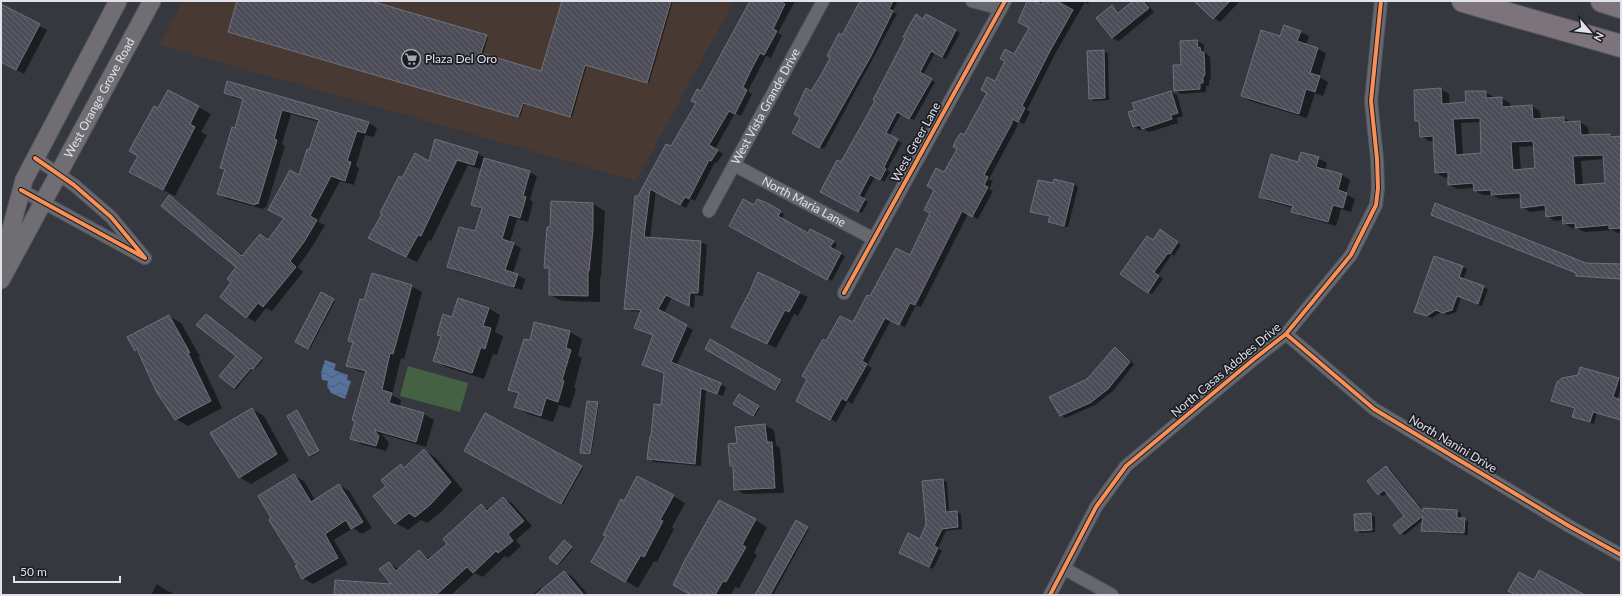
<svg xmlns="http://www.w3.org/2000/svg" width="1622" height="596" font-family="Lato,sans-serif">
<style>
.commercial{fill:#483932}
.green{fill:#456144}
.water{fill:url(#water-waves)}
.shadow{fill:#0007;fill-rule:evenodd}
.building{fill:url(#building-back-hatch);stroke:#717278;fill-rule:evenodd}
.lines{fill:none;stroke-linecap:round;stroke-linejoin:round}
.street-casing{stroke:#55575d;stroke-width:14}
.secondary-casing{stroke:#55575d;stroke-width:19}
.highway-casing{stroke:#55575d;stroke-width:24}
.street{stroke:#66686d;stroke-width:12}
.secondary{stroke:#706e73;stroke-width:17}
.highway{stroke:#7c747a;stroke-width:22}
.cycleway-casing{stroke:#1c1d23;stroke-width:6}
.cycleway{stroke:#f78f57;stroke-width:4}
.labels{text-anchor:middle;stroke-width:3.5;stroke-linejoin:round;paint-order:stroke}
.poi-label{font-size:12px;fill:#e1e3ec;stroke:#1c1d23;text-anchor:start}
.street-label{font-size:12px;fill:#e1e3ec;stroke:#1c1d23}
</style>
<defs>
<pattern id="water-waves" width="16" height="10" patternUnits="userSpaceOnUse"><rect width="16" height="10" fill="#57729c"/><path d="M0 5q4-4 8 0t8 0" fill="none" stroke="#4e5d76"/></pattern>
<pattern id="building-back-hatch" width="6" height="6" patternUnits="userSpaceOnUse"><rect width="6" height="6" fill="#4d4d59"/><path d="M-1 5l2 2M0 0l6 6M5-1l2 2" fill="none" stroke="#666671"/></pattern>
</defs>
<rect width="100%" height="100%" fill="#36383f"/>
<path class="commercial" d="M183 1H734L636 181 159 45Z"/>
<path class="green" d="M408 366 468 383 460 412 400 396Z"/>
<path class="water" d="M325 360 336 364 334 370 348 375 347 380 351 381 345 399 331 393 327 386 328 381 322 380 321 373Z"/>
<path class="shadow" d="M238 1H367L486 36 488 37 483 55 542 72 563 1H673L649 83 587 65 572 117 524 104 520 117 231 32Z
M750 1H795L778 33 782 35 771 58 766 56 748 91 752 94 741 116 735 113 715 149 723 154 717 163 715 162 695 201 691 199 686 208 656 191 650 239 701 242 707 245 703 296 695 295 694 308 672 297 664 313 693 330 676 366 726 387 723 396 706 390 701 466 654 462 648 458 662 406 665 374 643 364 654 335 635 327 642 312 631 311 625 308 639 197 671 148Z
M862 1H893L897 3 892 12 897 14 824 149 793 132 801 118 812 92Z
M1029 1H1032L1042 7 1045 1H1090L1088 4 1085 2 1055 54 1027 110 1030 112 1024 124 1018 121 1017 127 989 179 993 181 989 189 993 191 978 219 968 214 921 307 916 305 905 327 891 320 867 365 872 368 852 404 848 401 836 422 797 400 827 343 853 324 871 298 910 256 931 213 945 174 996 83 1030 27Z
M1134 1H1145L1154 12 1119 41 1112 38V6L1120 12Z
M1195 1H1240L1220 22 1214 18Z
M1 5 47 30 24 74 1 61Z
M927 15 960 33 946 59 935 53 923 75 935 82 914 120 901 114 889 136 902 143 887 170 890 172 884 182 875 177 863 199 868 202 862 213 821 191 842 164Z
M1300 32 1309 36 1306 45 1318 49 1326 53 1319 77 1328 82 1323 96 1315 93 1307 118 1250 101 1242 96 1281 37Z
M1197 41 1204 45V51L1210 57 1211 78 1209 81V86H1206V92L1181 94 1175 90 1182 66 1181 42Z
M1104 51 1108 53 1109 100 1094 101 1090 98Z
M228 82 369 123 377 128 374 137 365 135 356 166 359 168 354 185 340 181 318 222 325 225 312 247 298 267 303 272 272 311 266 308 255 322 247 317 233 282 237 267 170 197 178 202 244 256 260 235 269 240 285 218 319 122 291 114 282 144 285 146 266 208 264 207 263 209 227 199 218 194 226 170 221 167 236 129 244 100 234 98 225 93Z
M1441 89 1449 94 1450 105 1467 103 1485 92 1494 97V98H1501L1510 103V108L1532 106 1540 111 1541 119 1564 118 1571 122H1580L1588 127 1589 136 1610 135 1615 138 1621 137V233H1618L1612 230 1584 232 1577 228H1572L1564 224 1563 220 1555 221 1547 216V210L1530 212 1522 207 1521 198 1500 199 1492 195H1483L1475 191V188L1458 189 1449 185V177L1445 178 1436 173 1434 141H1429L1421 136 1420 123 1416 120ZM1481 122 1482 154 1463 155 1461 123ZM1534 146 1536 169 1521 170 1519 147ZM1605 159 1606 184 1583 186 1581 161Z
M169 91 211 114 201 132 207 135 175 196 142 179 139 156 159 109Z
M1171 92 1177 95 1183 116 1177 118 1178 123 1149 132 1144 129 1140 130 1134 127Z
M477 153 487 159 529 172 537 176 530 200 533 202 528 222 517 219 510 242 521 248 513 273 525 279 522 290 456 271 448 267 476 233 482 210 472 204 482 170 468 165 431 241 429 240 417 262 380 244 402 179 429 162Z
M1318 158 1327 163 1325 170 1342 175 1350 180 1346 194 1355 199 1351 212 1341 209 1336 226 1301 216 1292 211 1293 208 1268 201 1260 196 1299 163Z
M1054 184H1074L1078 187 1068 227 1053 224 1049 222 1051 217 1031 211Z
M758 200 784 214 782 219 809 234 811 230 837 244 834 250 845 256 832 281 730 226 755 206Z
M552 202 593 204 605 211 601 277H600V302L562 301 550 295V270L545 267 551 228Z
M1164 233 1181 245 1174 256 1172 254 1158 275 1163 279 1152 294 1148 292 1153 241Z
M1586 264 1621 265V279L1577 276Z
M1463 267 1467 269 1463 280 1488 289 1482 306 1461 298 1456 312 1448 315 1441 312 1432 318 1419 313Z
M411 286 422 292 404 359 401 358 392 395 401 400 400 407 424 414 434 420 426 447 382 434 389 443 386 451 361 444 351 438 356 422 353 420 366 373 357 371 347 365 354 343 349 340 364 301Z
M321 293 335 301 310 349 296 342Z
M799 293 808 297 798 316 794 314 776 348 741 331Z
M488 308 500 315 495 332 503 336 497 355 493 354 484 379 446 367 434 360 453 318Z
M169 316 181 323 201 358 198 356 222 408 188 426 176 419 140 353 135 350Z
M208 316 263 360 255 369 253 368 236 389 220 376 237 355Z
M535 323 570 332 582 339 578 355 582 358 574 388 576 389 570 408 559 405 553 422 528 414 516 407 519 395 509 389 530 341Z
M711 340 782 381 777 390 706 348Z
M1115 348 1134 364 1113 391 1095 405 1065 418 1061 415 1087 380Z
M1619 379 1621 380V387L1617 400 1621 401V420L1597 413 1594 424 1573 417 1576 409 1553 401Z
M740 395 760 408 755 416 734 403Z
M598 403 599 404 591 455 583 454 581 453Z
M252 409 264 416 289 461 251 484 239 477Z
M297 411 320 452 311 457 310 456Z
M486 415 583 468 563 504 465 450Z
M765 425 774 430 776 445 780 448 784 493 744 494 735 489 734 467 731 466 738 444Z
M425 451 436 458 463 490 442 511 427 523 421 520 408 530 396 523 388 486 401 465 406 468Z
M1386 467 1390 469 1424 511V509L1457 511 1461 513V519L1468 521V535L1427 532 1423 530V520L1405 535 1401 533 1406 516 1387 493 1383 496 1379 494Z
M294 476 304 481 315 500 339 485 349 491 372 528 362 534 353 528 334 540 348 564 313 584 303 578 298 565Z
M943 480 947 482 949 512H957L961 514 962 529 946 531 938 548 942 551 933 569 904 555 920 540Z
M673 496 685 503 672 527 674 529 657 562 654 561 638 588 592 562 625 502Z
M503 498 512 503 532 526 516 540 521 546 508 558 505 556 483 577 475 573 451 595H401L389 563 399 569 419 551 431 560 448 544 481 505 490 510Z
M1370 514 1375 517V532L1360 533 1356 530Z
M755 520 767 527 754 553 757 555 739 588 735 587 731 595H693Z
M796 522 809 529 773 595H756Z
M565 543 573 549 559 565 558 564Z
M564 572 573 577 588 595H533L540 588 543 590Z
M157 584 161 587 175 595H151Z"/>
<path class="building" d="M237 1H371L487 35 481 53 541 71 562 1H671L647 83 585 65 570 117 523 103 518 117 228 32Z
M750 1H779L785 4 773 29 777 31 764 55 760 53 751 70 743 87 747 90 735 114 729 111 709 145 718 150 711 161 709 160 689 199 685 197 680 205 650 189 644 237 701 241 698 293H690L689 306 666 295 658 309 687 325 671 362 721 383 717 394 701 388 695 464 647 459 650 436H651L654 404 661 405 664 373 642 365 653 335 634 328 641 310 624 309 635 196H638L666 144 671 146 696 103 691 101 697 89 701 91Z
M860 1H893L889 9 893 11 871 56 819 148 792 133 800 118 794 114 806 88 811 91 821 75 830 58 827 56 839 33 842 35Z
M1027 1H1034L1042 5 1044 1H1057L1073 10 1050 51 1022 106 1025 108 1018 122 1012 119V123L984 175 988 177 984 185 988 187 972 217 962 211 915 305 910 303 899 325 885 318 862 361 867 364 846 401 842 398 830 420 796 401 807 379 802 376 823 339 826 341 840 316 853 322 867 295 870 296 896 248 910 255 930 213 924 210 934 190 927 186 936 168 944 172 957 149 953 147 957 138 961 133 964 135 987 93 981 90 987 77 995 81 1005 61 1000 59 1005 49 1014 54 1029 28 1018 22Z
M1133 1H1143L1149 8 1112 38 1096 18 1112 5 1118 13Z
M1194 1H1230L1213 19Z
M1 4 40 24 16 70 1 62Z
M916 14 923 19 926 14 956 30 942 57 931 51 920 72 932 79 909 119 897 112 886 133 898 139 884 167 886 169 880 180 870 175 859 196 865 199 858 212 820 192 837 160 841 162 875 101 873 100 905 38 903 37Z
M1284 25 1301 31 1297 41 1318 48 1310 73 1320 76 1315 92 1306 89 1299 114 1241 96 1261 30 1280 36Z
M1197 40 1198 48 1200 47 1201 52H1204L1205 75 1203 77V83H1200V89L1174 91 1173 65H1181L1180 41Z
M1104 50 1105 98 1089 99 1087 51Z
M227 81 369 122 365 133 357 131 347 161 351 162 345 181 331 176 310 216 317 220 304 242 290 261 296 267 263 307 258 303 246 318 220 297 231 282 227 279 236 267 161 206 169 195 242 256 260 234 268 240 284 218 268 210 290 170 299 175 307 149 309 150 319 120 282 110 274 139 277 140 258 204 255 203V205L217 194 225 169 220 168 232 127 235 128 243 99 224 93Z
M1441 88 1442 104 1466 102 1465 91H1486V98L1502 97V107L1532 105 1533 119 1564 117V122L1580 121 1581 135 1610 134V137L1621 136V228L1609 229V225L1575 228V223L1563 224 1562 215 1546 217 1545 205 1521 208 1520 193 1491 195V190L1474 191 1473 183 1448 185V172L1435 173 1433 136 1420 137 1419 121H1415L1414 90ZM1480 118 1481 153 1456 155 1453 119ZM1533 141 1535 168 1513 170 1511 142ZM1603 155 1605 183 1575 185 1573 156Z
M168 90 199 106 190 124 195 127 163 190 129 172 138 156 129 151 154 106 158 108Z
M1171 91 1178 113 1171 115 1172 119 1142 129 1140 125 1133 127 1128 112 1135 110 1132 103Z
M435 139 478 152 474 165 457 160 421 236 418 235 406 257 368 238 382 214 380 213 399 176 402 178 415 153 429 161Z
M1301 152 1319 157 1316 167 1342 174 1338 190 1347 193 1343 208 1333 205 1328 222 1291 212 1293 206 1259 197 1271 154 1298 162Z
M484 158 530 171 523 196 526 197 520 218 509 215 502 239 514 243 505 270 518 274 514 287 447 267 459 227 475 231 482 208 471 205Z
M1054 179 1074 184 1064 226 1048 222 1050 216 1030 212 1038 180 1053 183Z
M743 199 754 205 757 199 769 204 781 211 778 216 808 233 810 229 834 241 830 247 841 253 827 280 729 226Z
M551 201 593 203V230L589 271H588V296L549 295V268H544L547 227H550Z
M1435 203 1586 263 1621 264V279L1576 276V273L1431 215Z
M1160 229 1178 242 1170 254 1168 253 1154 272 1159 276 1148 293 1120 274 1147 236 1153 240Z
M1434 256 1463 266 1459 277 1484 286 1478 304 1457 296 1452 310 1443 313 1436 310 1427 316 1414 312Z
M758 272 800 292 789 312 785 310 767 344 731 327 750 291Z
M372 273 412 285 393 354 390 353 382 390 392 393 389 403 424 413 416 442 374 430 379 436 376 446 350 439 355 421 352 420 366 371 346 366 353 342 348 341 360 299 364 300Z
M321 292 334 299 308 349 295 342Z
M458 298 489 308 483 326 491 328 485 349 481 347 472 373 433 361 441 336 437 335 443 314 452 317Z
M206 314 262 358 253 369 251 368 234 388 219 376 236 356 196 325Z
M169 315 190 353 187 351 211 401 175 420 156 391 137 349 135 351 127 337Z
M534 322 570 331 566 348 571 350 562 380 564 381 558 402 546 398 541 416 514 407 519 393 508 390 524 339 530 340Z
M710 339 781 380 775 390 705 349Z
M1115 347 1130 362 1108 389 1090 403 1060 416 1049 397 1087 379Z
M1580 367 1619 378 1613 397 1621 400V420L1593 412 1590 422 1572 417 1575 408 1551 401 1557 382 1562 378 1578 375Z
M739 394 759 406 753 416 733 404Z
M587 401 598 402 590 454 580 453Z
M252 408 277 454 239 478 210 433Z
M297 410 319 451 309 456 287 416Z
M485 413 582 466 561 504 464 451Z
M765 424 767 442H772L775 488 734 490 733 466H730L728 444 737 443 735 427Z
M424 449 451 482 430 505 415 517 409 513 395 524 373 496 386 486 381 480 401 464 404 468Z
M1386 466 1423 512V508L1457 510V518H1465L1464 533 1421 531 1423 516 1400 534 1393 525 1404 516 1384 490 1378 495 1367 481Z
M294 474 311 502 339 484 363 522 351 529 346 520 325 534 338 558 302 579 295 566 297 565 269 520 271 518 258 496Z
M637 476 674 495 660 520 663 521 644 557 641 555 625 582 591 562 606 536 603 535 621 499 624 501Z
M943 479 946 512 957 511 958 527 942 529 934 546 938 548 929 567 899 553 908 533 920 539 926 524 922 481Z
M503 497 524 521 508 534 513 541 498 553 496 551 473 573 467 567 436 595H334L335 580 391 584 379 569 389 562 396 571 419 550 428 560 447 544 443 539 481 504 487 511Z
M719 500 756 519 742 545 746 547 726 582 723 581 715 595H691L673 585 685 560Z
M1371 513 1372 530 1355 531 1354 514Z
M796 520 808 527 770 595H755Z
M564 540 572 547 557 565 549 558Z
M1539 570 1585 595H1516L1508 591 1519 572 1534 580Z
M564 571 584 595H535Z"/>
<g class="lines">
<g class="street-casing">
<g id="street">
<path d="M972 1 1001 9"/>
<path id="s1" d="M734 165 874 239"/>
<path d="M21 190 145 258 111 217 74 185 35 158"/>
<path id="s2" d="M709 211 823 1"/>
<path d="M844 293 1005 1"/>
<path d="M1286 334 1374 409 1569 526 1621 555"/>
<path d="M1065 569 1112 595"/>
<path d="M1050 595 1096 507 1126 466 1254 359 1286 334 1351 255 1376 205 1378 188 1377 159 1371 101 1381 1"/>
</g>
</g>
<g class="secondary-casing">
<g id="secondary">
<path d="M1 266 24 180 118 1"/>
<path id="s3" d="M1 280 152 1"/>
</g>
</g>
<g class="highway-casing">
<path id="highway" d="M1463 1 1621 46
M1602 1 1621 7"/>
</g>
<use href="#street" class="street"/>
<use href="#secondary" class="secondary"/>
<use href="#highway" class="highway"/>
<g class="cycleway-casing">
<path id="cycleway" d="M21 190 145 258 111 217 74 185 35 158
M844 293 1005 1
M1286 334 1374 409 1569 526 1621 555
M1050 595 1096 507 1126 466 1254 359 1286 334 1351 255 1376 205 1378 188 1377 159 1371 101 1381 1"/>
</g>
<use href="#cycleway" class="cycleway"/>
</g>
<defs>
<g id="supermarket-ring" transform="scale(1)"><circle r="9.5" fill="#1c1d23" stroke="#a5a7af" stroke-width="1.5"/><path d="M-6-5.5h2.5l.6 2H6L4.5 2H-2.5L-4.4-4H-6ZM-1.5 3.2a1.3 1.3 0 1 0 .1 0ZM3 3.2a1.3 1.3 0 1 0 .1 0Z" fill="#a5a7af"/></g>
</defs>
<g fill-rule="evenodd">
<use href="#supermarket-ring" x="411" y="59"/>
</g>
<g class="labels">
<g class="poi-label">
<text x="425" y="63">Plaza Del Oro</text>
</g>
<g class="street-label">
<text dy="4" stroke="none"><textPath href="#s3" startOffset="207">West Orange Grove Road</textPath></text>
<text dy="4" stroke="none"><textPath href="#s2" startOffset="119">West Vista Grande Drive</textPath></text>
<text transform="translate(916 142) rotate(-61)" y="4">West Greer Lane</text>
<text dy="4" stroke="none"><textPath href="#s1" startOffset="79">North Maria Lane</textPath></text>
<text transform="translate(1226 370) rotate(-40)" y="4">North Casas Adobes Drive</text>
<text transform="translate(1453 444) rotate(31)" y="4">North Nanini Drive</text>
</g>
</g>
<rect width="1622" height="596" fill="none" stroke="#e1e3ec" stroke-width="4"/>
<g transform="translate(1590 32) rotate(118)" stroke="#1c1d23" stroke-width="3" paint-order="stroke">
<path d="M0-3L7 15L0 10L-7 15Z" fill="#e1e3ec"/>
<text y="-6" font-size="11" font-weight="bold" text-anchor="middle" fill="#e1e3ec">N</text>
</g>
<path d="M14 576v6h106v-6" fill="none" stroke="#e1e3ec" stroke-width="2"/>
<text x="20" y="576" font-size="12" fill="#e1e3ec" stroke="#1c1d23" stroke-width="3" paint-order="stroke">50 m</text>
</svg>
